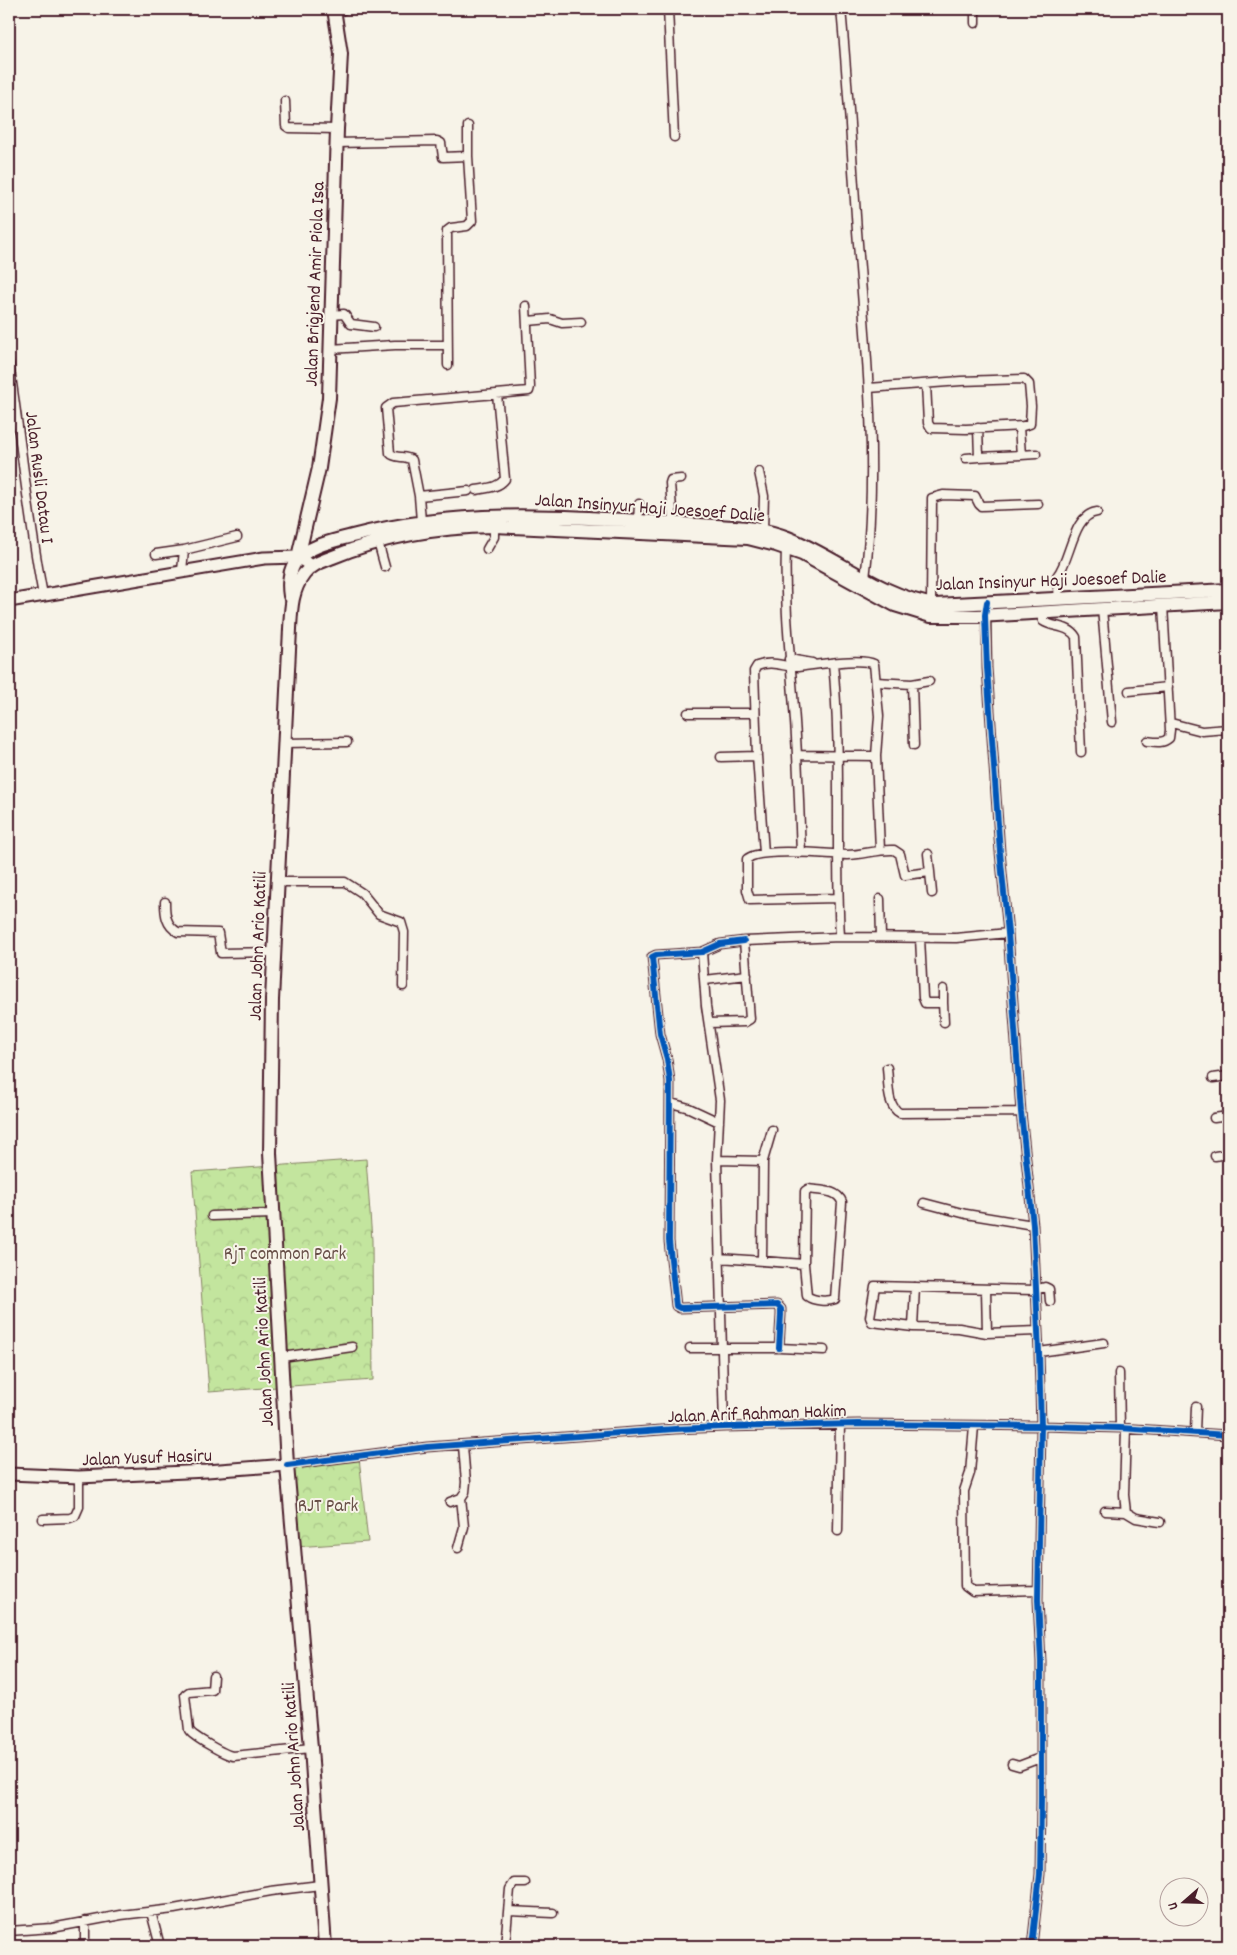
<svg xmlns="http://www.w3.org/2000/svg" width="1237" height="1955" font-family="Dekko,sans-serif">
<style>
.forest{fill:url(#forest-crowns);stroke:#868264}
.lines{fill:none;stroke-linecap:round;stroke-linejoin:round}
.street-casing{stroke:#4a1f2b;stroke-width:11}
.secondary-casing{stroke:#4a1f2b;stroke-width:15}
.primary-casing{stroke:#4a1f2b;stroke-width:16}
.street{stroke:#f7f3e8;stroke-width:8}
.secondary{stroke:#f7f3e8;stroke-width:11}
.primary{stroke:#f7f3e8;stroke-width:12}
.cycleway-casing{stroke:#f7f3e8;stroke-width:9}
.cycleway{stroke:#0057b8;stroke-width:6}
.labels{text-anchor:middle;stroke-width:4;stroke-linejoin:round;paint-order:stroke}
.street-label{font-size:19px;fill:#4a1f2b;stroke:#f7f3e8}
.park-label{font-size:19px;fill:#685048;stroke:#f7f3e8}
</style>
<defs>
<pattern id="forest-crowns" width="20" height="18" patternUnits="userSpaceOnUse" patternTransform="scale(1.25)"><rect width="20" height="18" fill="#c3e59e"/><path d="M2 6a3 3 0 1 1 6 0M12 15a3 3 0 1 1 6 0" fill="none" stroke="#a9c488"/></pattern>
</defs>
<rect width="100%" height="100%" fill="#f7f3e8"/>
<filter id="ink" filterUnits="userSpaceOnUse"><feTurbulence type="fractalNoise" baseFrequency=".02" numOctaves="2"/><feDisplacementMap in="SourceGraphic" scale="10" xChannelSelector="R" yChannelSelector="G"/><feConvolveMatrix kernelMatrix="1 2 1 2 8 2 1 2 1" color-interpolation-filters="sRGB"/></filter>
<g filter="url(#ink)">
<path class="forest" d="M366 1159 372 1240 373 1380 209 1392 192 1172Z
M359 1457 368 1542 295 1547 290 1465Z"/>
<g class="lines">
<g class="street-casing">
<path id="street" d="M668 9 674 137
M841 9C848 83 852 157 857 231 866 346 879 463 865 579
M975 9V23
M335 13 345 9
M285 101 286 126 289 128 337 129
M468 126V156
M336 143 437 141 441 143 443 157 468 156 472 221 467 226 451 228 447 231 448 365
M331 315 344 314 351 324 374 327
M528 321 550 319 562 323 581 322
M330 349 395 345H447
M9 363C21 440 28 518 43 595
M869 388 961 381 1024 379 1029 384 1031 406 1030 424 1023 426 966 429 931 428 928 423 926 384
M978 428 979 457 1021 455 1019 427
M1021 455 1036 454
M966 458 979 457
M759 472 764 496 763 531
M476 490C487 488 498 488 505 479L497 394
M419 496 412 460C405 455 395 459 390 453L386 408 393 403 529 391 530 387 526 306
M421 521 419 496 468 491
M638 521 639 504
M673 523 670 483 671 480 681 479
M378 542 385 567
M786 548C784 601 790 655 794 708 798 756 799 805 801 853
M487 549 494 537V526
M156 554 184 550 237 537
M182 571 184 550
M1059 599 1057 576C1071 560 1072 515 1097 512
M931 604 932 498 943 495 975 496 979 504 981 506 1038 504
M1102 609 1112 722
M986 612 987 668 1000 852 1008 933 1021 1112 1033 1225 1039 1352 1041 1426 1038 1600 1041 1662V1799L1040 1874 1032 1946
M1040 612 1043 621C1053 628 1069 625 1076 637L1081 752
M789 659 812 663
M833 663C842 754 835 845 840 937
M876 682 912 684 929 681
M912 684 914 745
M1129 691 1168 687
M688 713H755
M1171 723 1202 731 1228 729
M1147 741C1155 742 1162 744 1169 738L1170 730 1163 605
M284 743 347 742
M797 755 876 756
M721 757 757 756
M764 853 757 756 754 671 757 666C773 660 783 667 798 667 814 665 862 657 874 664L879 716 876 756 880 850
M928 854 930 872
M277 882H345L362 893 379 914 401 922 404 932 403 986
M838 898 750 900 747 890V859C760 847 828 854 847 855 863 855 878 849 894 850L900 854 905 875 930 872 932 893
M880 899 881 937
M165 902C165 914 166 926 178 932L218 933 221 953 274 952
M920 938 923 998 925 1003H943L944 1022
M744 941 720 944 702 952 656 955 652 957 660 1034 667 1059 670 1081 669 1241 676 1306 680 1308 777 1305 781 1309V1315L779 1348
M702 952 706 1006 720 1100 717 1160 724 1427
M705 980 747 975
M943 989V1003
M709 1023 745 1022 750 1019 744 941 840 937 956 938 1008 933
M887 1068C889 1082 886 1106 900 1113L1021 1112
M1213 1078 1228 1076
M671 1103 689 1108 719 1122
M1214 1118 1228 1116
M1215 1156 1228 1154
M717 1160 763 1161 762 1261
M763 1161 772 1130
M924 1203 966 1214 1033 1225
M212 1216 273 1214
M719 1258 804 1264 805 1191 808 1189C820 1191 837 1189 842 1202L835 1299C827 1302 814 1301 807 1296L804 1264
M915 1287 913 1327 959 1328 987 1333 1038 1331
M986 1290 987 1333
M913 1327 872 1322 870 1317 875 1286 1035 1290 1045 1287 1049 1289 1050 1301
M690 1348H779L824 1350
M1039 1352 1104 1343
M282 1357 352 1347
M1119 1373 1120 1428
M974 1426 970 1473 964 1491 965 1586 973 1592 1038 1590
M1126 1429 1124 1495 1126 1512 1136 1518 1160 1522
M1195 1432 1196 1407
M287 1465 427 1447 675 1429 724 1427 858 1424 1041 1426 1120 1428 1228 1435
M450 1502 461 1498
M1105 1511 1126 1512
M43 1519 70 1518 75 1516 79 1507V1477
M838 1531 840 1425
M458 1548 464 1527 461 1498 465 1492 466 1482 463 1446
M213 1676 212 1690 189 1692 185 1695 189 1730C192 1736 225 1755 233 1756L311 1748
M1012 1764 1019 1766 1040 1758
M509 1911 553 1913
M151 1912 160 1946
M85 1921V1946
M9 1931 52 1928 121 1915 174 1909 271 1891 320 1885
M505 1946 510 1889 514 1883H525"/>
</g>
<g class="secondary-casing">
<path id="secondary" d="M9 601 264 558 298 557 311 566
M9 1474 79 1477 207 1471 287 1465"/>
</g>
<g class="primary-casing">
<path id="primary" d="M298 557 319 468 329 398 337 129 341 54 334 9
M290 596C288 584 289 569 297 560 310 545 334 541 352 536 478 502 607 521 735 527 753 528 771 531 788 538 838 558 880 596 935 605L1228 590
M325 1946 311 1748 287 1465 270 1153 272 1000 290 629C291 610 291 591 304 574 312 564 321 562 333 557 384 536 439 527 494 526L748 538 776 545 802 554 895 605 931 616H978L1228 602"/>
</g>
<use href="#street" class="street"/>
<use href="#secondary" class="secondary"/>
<use href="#primary" class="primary"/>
<g class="cycleway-casing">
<path id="cycleway" d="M987 602 985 615 987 668 1000 852 1008 933 1021 1112 1033 1225 1039 1352 1041 1426 1038 1600 1041 1662V1799L1040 1874 1032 1946
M744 941 720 944 702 952 656 955 652 957 660 1034 667 1059 670 1081 669 1241 676 1306 680 1308 777 1305 781 1309V1315L779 1348
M287 1465 427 1447 675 1429 724 1427 858 1424 1041 1426 1120 1428 1228 1435"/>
</g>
<use href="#cycleway" class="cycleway"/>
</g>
</g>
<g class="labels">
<g class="street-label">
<text transform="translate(313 284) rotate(-88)" y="7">Jalan Brigjend Amir Piola Isa</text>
<text transform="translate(41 477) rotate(83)" y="7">Jalan Rusli Datau I</text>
<text transform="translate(650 506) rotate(4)" y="7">Jalan Insinyur Haji Joesoef Dalie</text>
<text transform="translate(1051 579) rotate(-2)" y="7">Jalan Insinyur Haji Joesoef Dalie</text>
<text transform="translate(256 946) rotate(-88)" y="7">Jalan John Ario Katili</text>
<text transform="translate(262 1352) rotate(-93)" y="7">Jalan John Ario Katili</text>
<text transform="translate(757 1412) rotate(-2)" y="7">Jalan Arif Rahman Hakim</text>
<text transform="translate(147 1456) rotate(-2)" y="7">Jalan Yusuf Hasiru</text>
<text transform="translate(292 1757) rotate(-94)" y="7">Jalan John Ario Katili</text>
</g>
<g class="park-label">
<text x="285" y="1259">RjT common Park</text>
<text x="328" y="1511">RJT Park</text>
</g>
</g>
<rect width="1237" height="1955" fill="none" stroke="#f7f3e8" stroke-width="30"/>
<rect x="15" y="15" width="1207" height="1925" fill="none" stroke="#4a1f2b" stroke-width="2" filter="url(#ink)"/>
<g transform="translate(1184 1902) rotate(250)"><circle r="24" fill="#f7f3e8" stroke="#b29e9c"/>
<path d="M0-4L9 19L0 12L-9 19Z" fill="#4a1f2b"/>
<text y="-8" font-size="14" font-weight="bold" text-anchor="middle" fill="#4a1f2b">U</text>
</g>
</svg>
